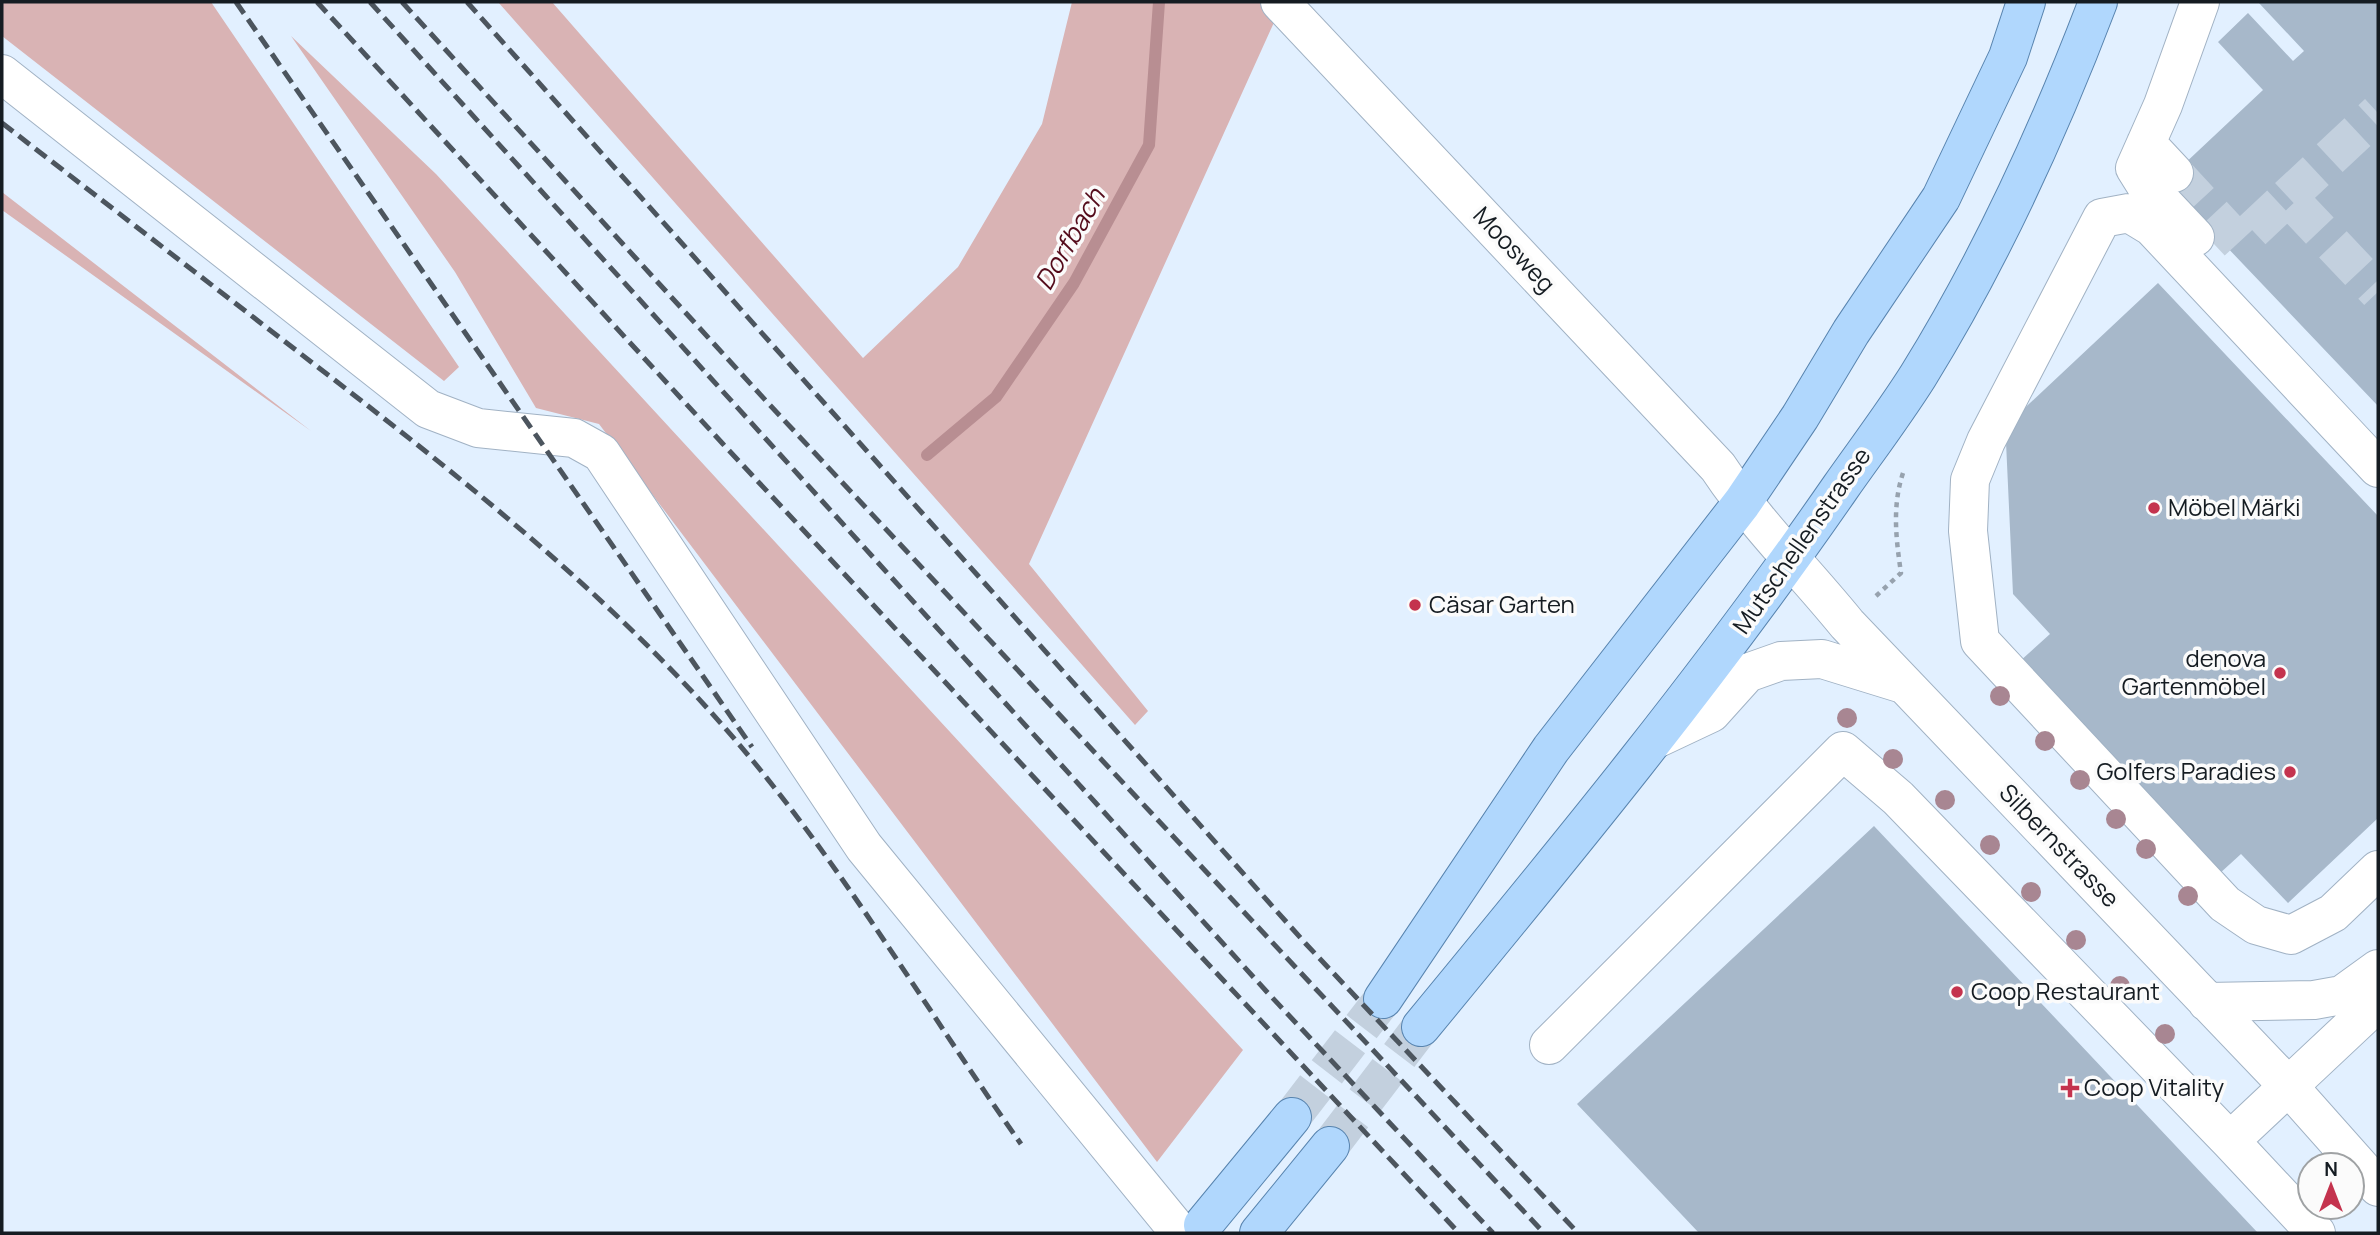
<svg xmlns="http://www.w3.org/2000/svg" width="2380" height="1235" font-family="Manrope,sans-serif">
<style>
.green{fill:#d9b3b4}
.lines{fill:none;stroke-linecap:round;stroke-linejoin:round}
.stream{stroke:#b88e92;stroke-width:12}
.building{fill:#a7b8ca}
.minor-tunnel{stroke:#c3d0de;stroke-width:38;stroke-dasharray:38 19;stroke-linecap:butt}
.major-tunnel{stroke:#c3d0de;stroke-width:38;stroke-dasharray:38 19;stroke-linecap:butt}
.minor-casing{stroke:#a1b2c4;stroke-width:40}
.major-casing{stroke:#5884af;stroke-width:40}
.path{stroke:#97a2ae;stroke-width:4.5;stroke-dasharray:5 5;stroke-linecap:butt}
.minor{stroke:#fff;stroke-width:38}
.major{stroke:#b0d7fd;stroke-width:38}
.rail{stroke:#4c555e;stroke-width:5;stroke-dasharray:14 7;stroke-linecap:butt}
.tree{fill:#a88692}
.poi-dot{fill:#c4334e;stroke:#fbfbfb;stroke-width:2.5}
.labels{text-anchor:middle;stroke-width:7;stroke-linejoin:round;paint-order:stroke}
.street-label{font-size:24px;fill:#151c22;stroke:#fbfbfb}
.poi-label{font-size:24px;fill:#151c22;stroke:#fbfbfb;text-anchor:start}
.water-label{font-size:26px;font-style:italic;fill:#540b1b;stroke:#fbfbfb}
</style>
<rect width="100%" height="100%" fill="#e2f0ff"/>
<path class="green" d="M2 2H211L459 367 444 381 2 36Z
M498 2H552L863 358 958 267 1042 124 1072 2H1268L1276 18 1029 564 1148 711 1135 725Z
M291 36 436 174 1243 1050 1157 1162 599 424 536 408 455 272Z
M2 192 311 431 2 210Z"/>
<g class="lines">
<path class="stream" d="M927 455 996 397 1074 283 1149 145 1159 2"/>
</g>
<path class="building" d="M2258 2H2378V406L2165 182 2263 90 2218 42 2248 13 2293 61 2304 51Z
M2158 283 2378 516V818L2288 903 2241 854 2219 874 2019 662 2050 634 2013 594 2006 442 1998 433Z
M1874 826 2258 1233H1699L1577 1104Z"/>
<g class="lines">
<path class="minor-tunnel" d="M2174 173 2239 243 2288 197 2378 292
M2288 197 2378 113"/>
<path class="major-tunnel" d="M1292 1117 1383 999
M1330 1146 1421 1027"/>
<g class="minor-casing">
<path id="minor" d="M1280 2 1718 467C1755 523 1804 571 1847 624L2290 1088 2378 1187
M2 74 428 409 478 428 574 438 601 453 864 847 1180 1233
M2146 143 2174 173
M2195 237 2145 184 2135 168 2163 105 2200 2
M2378 468 2152 227 2129 213 2102 218 1986 441 1970 480 1968 531 1980 641 2225 904 2256 925 2291 935 2333 913 2378 870
M1658 738 1711 713 1747 673 1781 661 1822 659 1903 684
M2207 1002 2314 1000 2342 995 2378 969
M1549 1045 1843 751 1898 798 2230 1141
M2316 1233 2230 1141 2378 1002"/>
</g>
<g class="major-casing">
<path id="major" d="M1383 999 1551 749 1742 503 1800 417 1851 332 1941 198 2008 57 2026 2
M1421 1027C1566 851 1710 676 1840 488 1866 451 1894 414 1918 376 1991 258 2049 131 2098 2
M1203 1225 1292 1117
M1259 1233 1330 1146"/>
</g>
<path class="path" d="M1876 596 1901 573C1896 539 1892 506 1903 473"/>
<use href="#minor" class="minor"/>
<use href="#major" class="major"/>
<path class="rail" d="M236 2 752 747
M317 2 723 444 1459 1233
M370 2 1267 992 1493 1233
M402 2 768 403 1544 1233
M467 2 1306 944 1578 1233
M2 123C112 208 222 293 332 378 482 494 631 613 753 761 852 881 931 1017 1021 1144"/>
</g>
<g class="tree">
<circle cx="2000" cy="696" r="10"/>
<circle cx="1847" cy="718" r="10"/>
<circle cx="2045" cy="741" r="10"/>
<circle cx="1893" cy="759" r="10"/>
<circle cx="2080" cy="780" r="10"/>
<circle cx="1945" cy="800" r="10"/>
<circle cx="2116" cy="819" r="10"/>
<circle cx="1990" cy="845" r="10"/>
<circle cx="2146" cy="849" r="10"/>
<circle cx="2031" cy="892" r="10"/>
<circle cx="2188" cy="896" r="10"/>
<circle cx="2076" cy="940" r="10"/>
<circle cx="2120" cy="986" r="10"/>
<circle cx="2165" cy="1034" r="10"/>
</g>
<g class="poi-dot">
<circle cx="2154" cy="508" r="7"/>
<circle cx="1415" cy="605" r="7"/>
<circle cx="2280" cy="673" r="7"/>
<circle cx="2290" cy="772" r="7"/>
<circle cx="1957" cy="992" r="7"/>
<path d="M2066.5 1077.5h7v7h7v7h-7v7h-7v-7h-7v-7h7z"/>
</g>
<g class="labels">
<g class="street-label">
<text transform="translate(1514 250) rotate(47)" y="8">Moosweg</text>
<text transform="translate(1802 541) rotate(-55)" y="8">Mutschellenstrasse</text>
<text transform="translate(2059 846) rotate(46)" y="8">Silbernstrasse</text>
</g>
<g class="poi-label">
<text x="2168" y="516">Möbel Märki</text>
<text x="1429" y="613">Cäsar Garten</text>
<text x="2266" y="667" text-anchor="end">denova<tspan x="2266" dy="28">Gartenmöbel</tspan></text>
<text x="2276" y="780" text-anchor="end">Golfers Paradies</text>
<text x="1971" y="1000">Coop Restaurant</text>
<text x="2084" y="1096">Coop Vitality</text>
</g>
<g class="water-label">
<text transform="translate(1070 239) rotate(-60)" y="9">Dorfbach</text>
</g>
</g>
<rect width="2380" height="1235" fill="none" stroke="#151c22" stroke-width="7"/>
<g transform="translate(2331 1186)"><circle r="33" fill="#fbfbfb" stroke="#9fa2a4" stroke-width="2"/>
<path d="M0-5L12 26L0 18L-12 26Z" fill="#c4334e"/>
<text y="-10" font-size="19" font-weight="bold" text-anchor="middle" fill="#151c22">N</text>
</g>
</svg>
